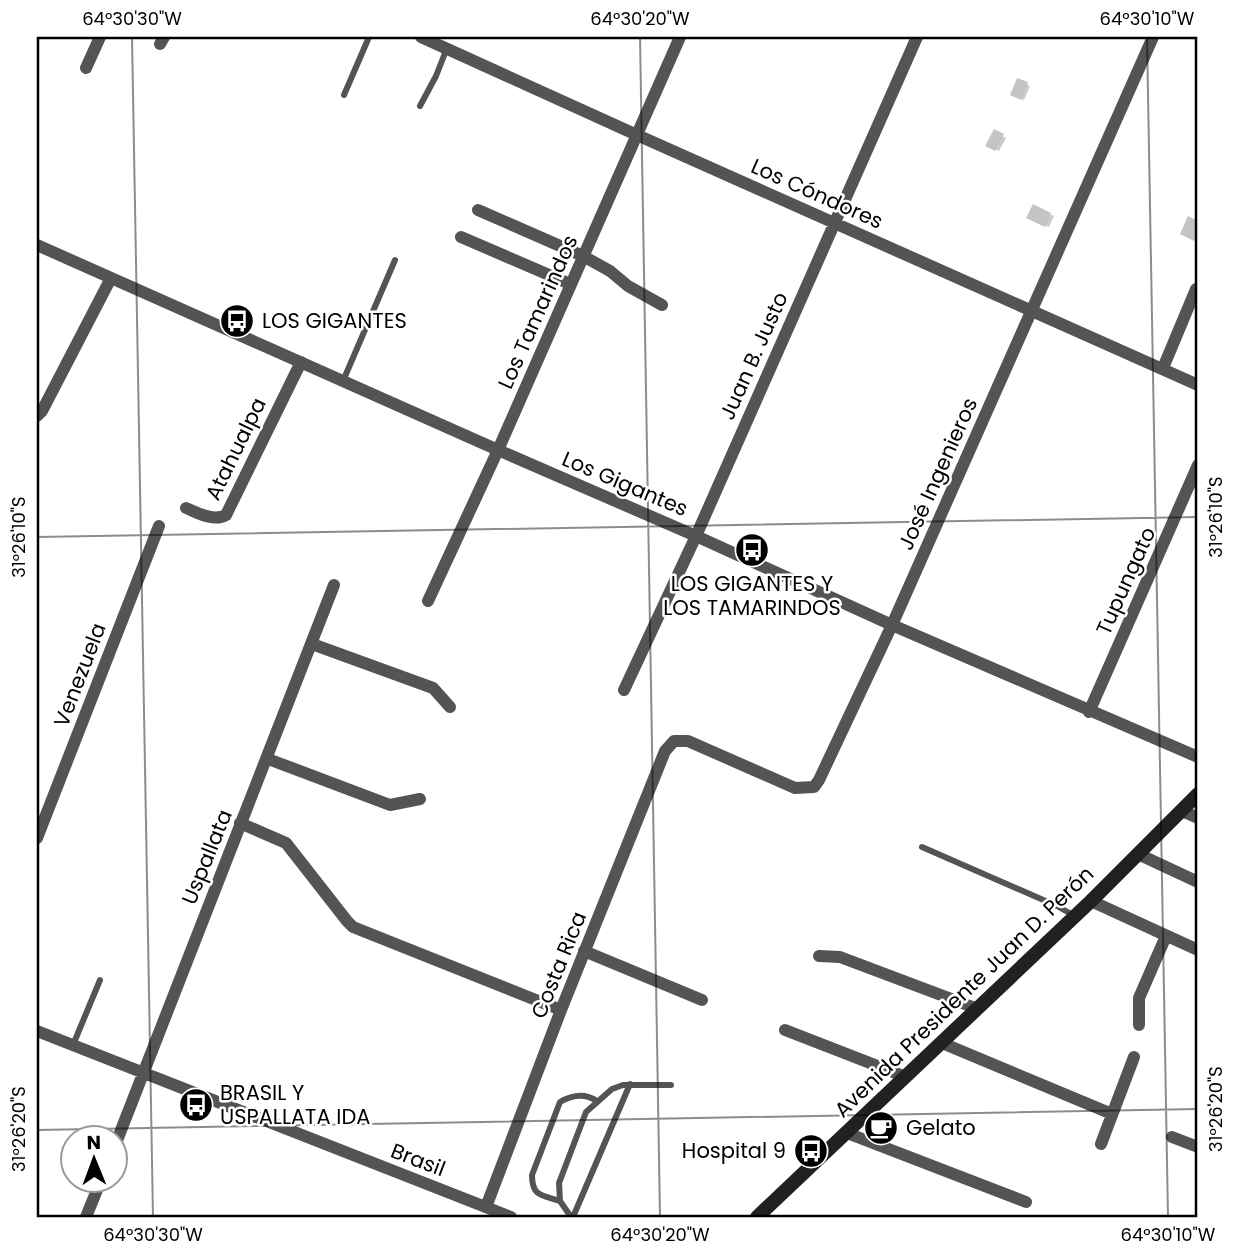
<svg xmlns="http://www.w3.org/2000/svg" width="1235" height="1254" font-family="Poppins,sans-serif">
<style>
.shadow{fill:#0003}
.building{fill:#c4c4c4}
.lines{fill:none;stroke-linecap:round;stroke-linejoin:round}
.service{stroke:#545454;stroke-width:6}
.minor{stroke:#545454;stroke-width:12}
.secondary{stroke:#212121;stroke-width:14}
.ticks{fill:none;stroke:#000;stroke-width:2;stroke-opacity:0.45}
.labels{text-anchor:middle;stroke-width:5;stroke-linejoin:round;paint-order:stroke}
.street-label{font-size:21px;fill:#000;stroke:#fff}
.poi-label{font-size:21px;fill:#000;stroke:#fff;text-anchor:start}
.neatline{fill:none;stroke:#000;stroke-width:2.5}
.ticks-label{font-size:18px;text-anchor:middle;fill:#000}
</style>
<rect width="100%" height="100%" fill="#fff"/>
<path class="shadow" d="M1027 84 1030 86 1024 100 1015 97Z
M995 131 1006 138 999 151 987 145Z
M1034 207 1054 216 1049 227 1029 218Z
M1188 219 1198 223V241L1182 234Z"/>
<path class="building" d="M1017 78 1028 82 1021 100 1010 95Z
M994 129 1004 134 995 151 985 146Z
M1033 204 1051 213 1045 227 1026 218Z
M1188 216 1198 221V230L1194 241 1180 234Z"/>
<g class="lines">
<path class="service" d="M344 95 369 37
M420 106 436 76 447 48
M343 381 395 260
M922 847 1057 906 1073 915
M73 1045 100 980
M560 1201C542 1195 532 1197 532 1175L560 1102C572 1095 585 1093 597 1101
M571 1217 560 1201 559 1183 586 1112 612 1089 623 1085H671
M573 1217 630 1084"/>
<path class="minor" d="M421 37 637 135 1198 385
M160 44 164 37
M86 68 100 37
M478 210 583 256 610 271 628 286 662 305
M461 237 570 284
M37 245 498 450 696 536 892 625 1198 757
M1163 368 1196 289
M37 416 42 411 111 278
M186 508C198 513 214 522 226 515L301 362
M428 601 498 450 680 37
M312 644 433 688 450 707
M624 690 696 536 917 37
M1089 712 1198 465
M268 759 390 805 420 799
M1182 811 1198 818
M240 823 286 843 347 921 353 927 561 1010
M37 838 159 526
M1138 854 1198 882
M1091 901 1198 950
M584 951 702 1000
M819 956 840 957 978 1009
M1139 1025V998L1166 936
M785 1030 906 1077
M37 1031 511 1217
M942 1043 1112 1114
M847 1133 1026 1202
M1172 1137 1198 1147
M116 1143 334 585
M1101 1144 1134 1057
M486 1207 561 1010 665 751 674 741H688L795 788 814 787 819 780 892 625 1153 37
M86 1217 101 1180"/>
<path class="secondary" d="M757 1217 1091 901 1198 794"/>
</g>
<path class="ticks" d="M132 37 153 1217M640 37 660 1217M1147 37 1168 1217M37 537 1198 517M37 1130 1198 1109"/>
<defs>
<g id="bus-disc" transform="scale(1.75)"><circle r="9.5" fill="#000" stroke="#fff"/><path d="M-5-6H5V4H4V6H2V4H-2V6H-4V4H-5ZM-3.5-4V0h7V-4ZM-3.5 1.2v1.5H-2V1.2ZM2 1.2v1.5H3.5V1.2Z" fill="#fff"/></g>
<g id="cafe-disc" transform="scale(1.75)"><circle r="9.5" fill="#000" stroke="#fff"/><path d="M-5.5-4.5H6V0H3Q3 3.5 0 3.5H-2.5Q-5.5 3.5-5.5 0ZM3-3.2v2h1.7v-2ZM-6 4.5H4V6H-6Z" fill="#fff"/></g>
</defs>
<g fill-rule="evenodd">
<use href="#bus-disc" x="237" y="321"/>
<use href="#bus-disc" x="752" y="550"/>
<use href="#bus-disc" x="196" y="1105"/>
<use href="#cafe-disc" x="881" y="1128"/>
<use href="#bus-disc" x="811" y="1151"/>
</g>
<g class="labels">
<g class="street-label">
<text transform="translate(817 194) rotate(24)" y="7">Los Cóndores</text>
<text transform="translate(538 312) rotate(-66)" y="7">Los Tamarindos</text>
<text transform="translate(754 356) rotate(-66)" y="7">Juan B. Justo</text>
<text transform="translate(236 449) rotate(-64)" y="7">Atahualpa</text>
<text transform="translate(938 474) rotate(-66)" y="7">José Ingenieros</text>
<text transform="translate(625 484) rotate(23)" y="7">Los Gigantes</text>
<text transform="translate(1126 581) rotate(-66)" y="7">Tupungato</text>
<text transform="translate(80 675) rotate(-69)" y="7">Venezuela</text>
<text transform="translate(207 857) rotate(-68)" y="7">Uspallata</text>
<text transform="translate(559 965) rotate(-68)" y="7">Costa Rica</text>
<text transform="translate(964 992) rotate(-44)" y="7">Avenida Presidente Juan D. Perón</text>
<text transform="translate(418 1160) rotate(21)" y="7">Brasil</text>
</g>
<g class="poi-label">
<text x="262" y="328">LOS GIGANTES</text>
<text x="752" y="591" text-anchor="middle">LOS GIGANTES Y<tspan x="752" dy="24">LOS TAMARINDOS</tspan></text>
<text x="220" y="1100">BRASIL Y<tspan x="220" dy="24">USPALLATA IDA</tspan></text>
<text x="906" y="1135">Gelato</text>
<text x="786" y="1158" text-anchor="end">Hospital 9</text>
</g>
</g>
<rect width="1235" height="1254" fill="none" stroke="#ffffff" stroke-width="77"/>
<g transform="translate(94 1159) rotate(359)"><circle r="33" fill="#ffffff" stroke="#999999" stroke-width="2"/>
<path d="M0-5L12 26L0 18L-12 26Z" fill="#000000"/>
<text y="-10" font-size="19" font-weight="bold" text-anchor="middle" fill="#000000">N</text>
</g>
<rect x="38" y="38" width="1158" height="1178" class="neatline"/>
<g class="ticks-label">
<text x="132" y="25">64°30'30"W</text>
<text x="640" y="25">64°30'20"W</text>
<text x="1147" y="25">64°30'10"W</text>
<text transform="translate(1216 517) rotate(-90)" y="6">31°26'10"S</text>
<text transform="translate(19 537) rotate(-90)" y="6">31°26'10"S</text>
<text transform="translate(1216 1109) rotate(-90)" y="6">31°26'20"S</text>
<text transform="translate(19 1129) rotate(-90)" y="6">31°26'20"S</text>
<text x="153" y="1241">64°30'30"W</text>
<text x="660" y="1241">64°30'20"W</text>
<text x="1168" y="1241">64°30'10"W</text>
</g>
</svg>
